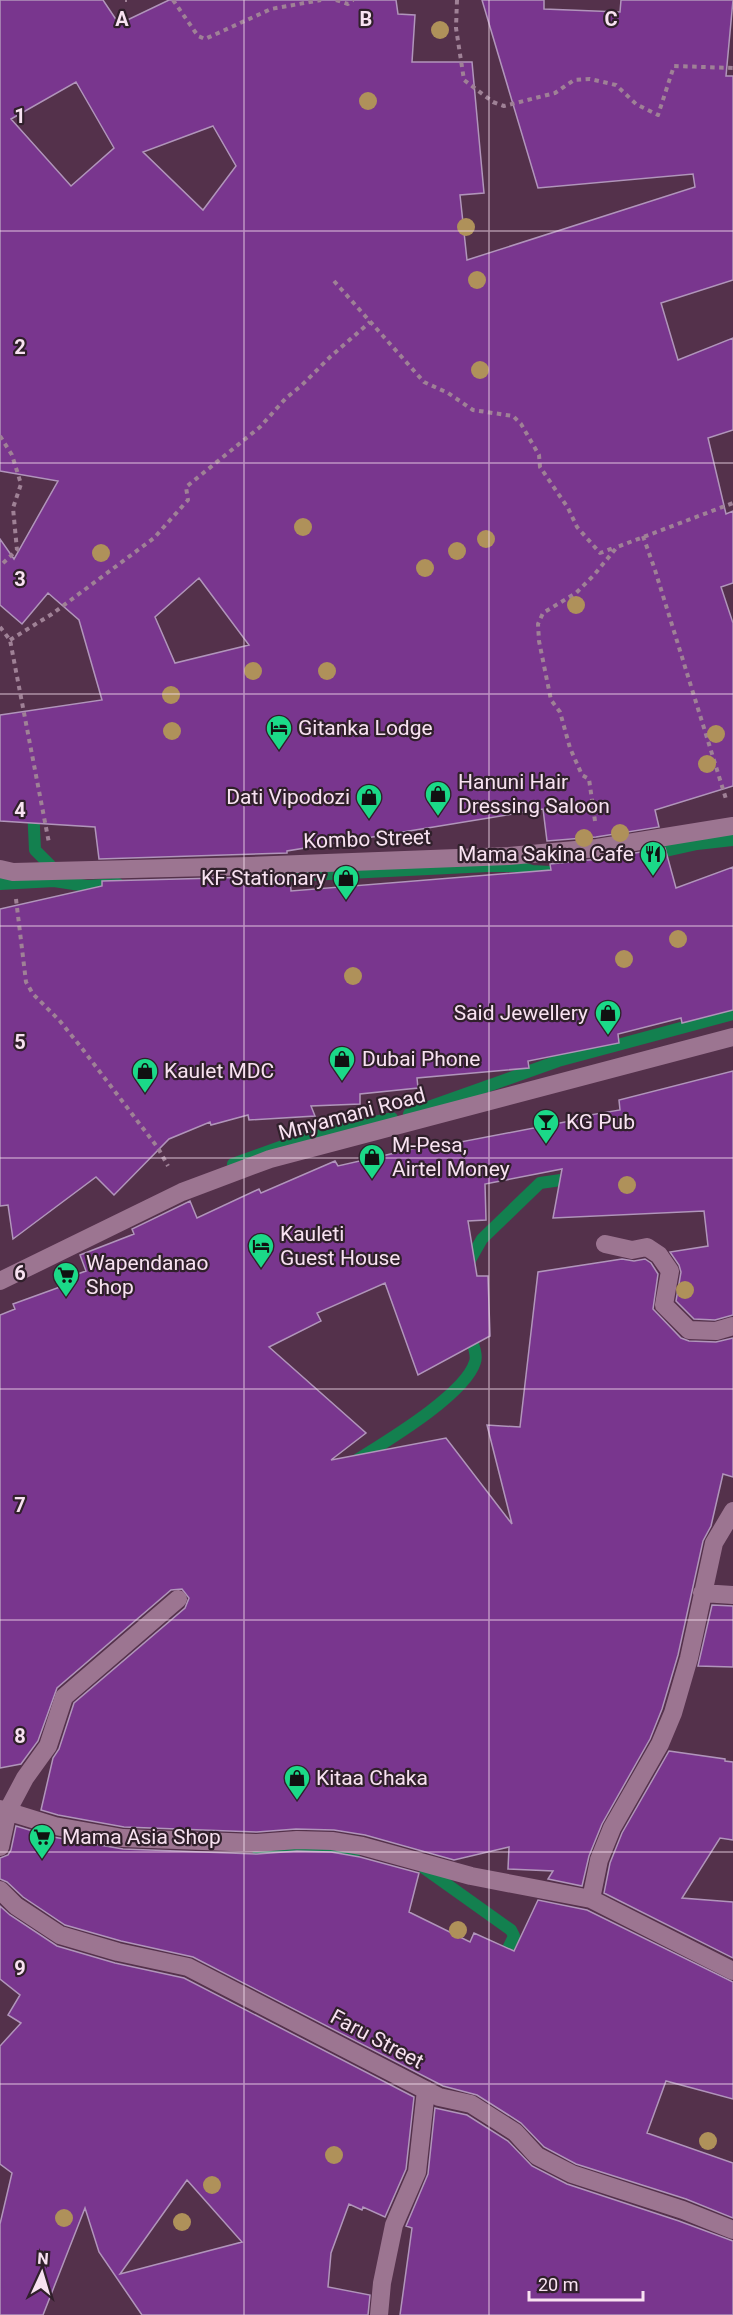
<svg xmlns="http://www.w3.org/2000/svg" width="733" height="2315" font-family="Roboto,sans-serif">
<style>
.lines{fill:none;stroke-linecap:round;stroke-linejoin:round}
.stream{stroke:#13804f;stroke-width:12}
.building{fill:#79368e;stroke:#b195bb;stroke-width:1.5;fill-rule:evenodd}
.path{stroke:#9f8196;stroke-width:4;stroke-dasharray:4.5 4.5;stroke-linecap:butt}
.minor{stroke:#9c7591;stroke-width:18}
.tree{fill:#af915a}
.grid{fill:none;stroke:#f8e2f1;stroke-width:1.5;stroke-opacity:0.55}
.labels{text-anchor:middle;stroke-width:4.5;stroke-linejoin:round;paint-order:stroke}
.poi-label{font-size:21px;fill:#f8e2f1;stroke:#30202b;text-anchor:start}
.street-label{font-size:21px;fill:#f8e2f1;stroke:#30202b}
.grid-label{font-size:20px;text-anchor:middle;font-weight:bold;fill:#f8e2f1;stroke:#30202b;stroke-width:4.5;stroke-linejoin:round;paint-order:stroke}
</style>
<rect width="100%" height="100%" fill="#54314b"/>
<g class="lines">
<path class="stream" d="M33 807 35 850 50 865
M652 854 697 844 733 840
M250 878 488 866H516L532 871 549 872
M0 884 54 881 87 886 118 884
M409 1114 558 1061 733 1014
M233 1164 311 1136 392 1118
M466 1267 482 1239 540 1183 575 1178
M355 1461C385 1442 465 1395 475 1362 478 1354 471 1340 469 1331
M258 1850 355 1852
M424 1868 511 1930 514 1936 502 1961"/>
</g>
<path class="building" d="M0 0H103L119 24 169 0H396L398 14 415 15 412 62H472L484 193 460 195 467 260 695 187 693 174 538 188 482 0H544V9L620 12 621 0H733L726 76H733V280L661 303 678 360 733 338V430L708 438 726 514 733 511V583L721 587 733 623V786L655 810 659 827 596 837 547 841 543 809 287 851V853L99 859 95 827 0 821V715L102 700 79 620 48 593 22 624 0 605V539L14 559 58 481 0 471ZM76 82 114 148 71 186 11 119ZM213 126 236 166 203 210 143 152ZM199 578 249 645 175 663 155 617Z
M665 848 676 888 733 867V1010L682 1023 681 1018 618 1034 619 1043 528 1061 529 1068 417 1078 418 1088 360 1094V1104L311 1106 315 1116 249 1120 248 1115 211 1125 210 1122 169 1139 114 1195 96 1177 13 1239 8 1205 0 1206V909L102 886V881L290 876 291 891 551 870 550 864 599 859Z
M733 1071V1315L715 1320 694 1319 676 1301 681 1272 679 1265 670 1252 708 1246 704 1211 553 1218 562 1169 485 1184 486 1220 468 1221 477 1276H488L490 1336 418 1375 385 1283 317 1313 321 1321 269 1347 366 1433 331 1460 446 1438 512 1524 487 1425 520 1427 538 1272 622 1259 634 1261 645 1259 651 1263 658 1274 653 1309 681 1338 689 1341 716 1342 733 1338V1477L723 1474 711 1526 703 1541 678 1655 662 1709 650 1739 602 1824 589 1856 582 1886 548 1879 553 1871 508 1869 509 1847 454 1860 365 1835 334 1830 296 1829 257 1832 124 1827 58 1815 41 1810 53 1758 59 1749 74 1703 185 1608 189 1598 182 1589 171 1590 57 1688 38 1741 21 1764 0 1768V1315L15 1309 13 1304 60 1287 58 1281 86 1271 80 1255 134 1234 132 1229 190 1201 197 1218 259 1189 261 1193 335 1161 338 1166 439 1143 440 1146 591 1117 590 1115 620 1110 619 1100Z
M712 1605 733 1606V1667L698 1666Z
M669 1751 725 1759V1761L733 1762V1840L720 1838 682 1898 733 1902V1958L604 1893 610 1863 622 1833Z
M16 1826 53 1837 123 1849 257 1854 297 1851 331 1852 360 1857 419 1873 409 1912 470 1942 474 1933 514 1951 538 1900 587 1910 733 1982V2099L666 2081 647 2133 733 2163V2218L686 2199 576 2164 544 2147 521 2123 477 2095 443 2086 193 1957 121 1941 65 1925 23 1897 7 1882 0 1879V1858L8 1855 11 1850Z
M0 1906 10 1915 57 1946 115 1963 184 1978 414 2097 406 2169 385 2217 363 2207 362 2210 349 2204 331 2253 328 2287 370 2295 368 2315H142L99 2252 85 2208 43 2315H0V2224L12 2173 0 2164V2046L21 2023 8 2015 20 1995 0 1979ZM187 2180 242 2242 120 2274Z
M435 2108 467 2115 508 2141 532 2166 567 2184 679 2221 733 2241V2315H400L412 2228 406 2226 428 2174Z"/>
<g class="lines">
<path class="path" d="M125 0H127
M173 0 198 36 205 39 271 9 321 0
M336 0 348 4 353 0
M457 0 456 28 464 80 493 102 504 106 555 93 574 80 590 79 616 85 636 104 658 115 674 66 733 68
M334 281 424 382 448 393 473 410 513 416 521 424 539 455 540 467 568 508 577 527 600 553 616 547
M0 436 12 455 21 484 13 508 17 550 0 566
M643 536 655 570 726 799
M0 627 10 640 49 843
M10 640 52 614 154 538 188 500 186 487 260 427 286 398 301 386 330 357 370 322
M595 821 589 779 582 775 570 748 560 712 551 700 539 641 538 624 543 613 576 593 594 575 617 547 733 503
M16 899 26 982 33 994 59 1020 84 1051 158 1148 168 1166"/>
<path class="minor" d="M0 869 13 872 250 866 509 856 597 848 733 826
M605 1244 632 1250 647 1247 659 1255 670 1271 664 1305 689 1330 716 1331 733 1326
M0 1281 182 1192 270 1159 733 1037
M702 1593 733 1595
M0 1809 55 1826 123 1838 257 1843 297 1840 332 1841 362 1846 471 1876 591 1899 733 1971
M0 1847 8 1810 25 1778 48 1746 64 1697 178 1599
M0 1890 16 1906 60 1935 118 1952 188 1967 439 2097 471 2104 515 2132 537 2156 572 2174 683 2210 733 2230
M591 1899 599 1860 612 1828 660 1744 673 1713 689 1658 714 1543 733 1511
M379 2315 382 2283 394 2225 417 2172 426 2090"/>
</g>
<g class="tree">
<circle cx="440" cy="30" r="9"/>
<circle cx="368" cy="101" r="9"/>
<circle cx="466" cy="227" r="9"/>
<circle cx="477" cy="280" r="9"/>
<circle cx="480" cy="370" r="9"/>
<circle cx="303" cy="527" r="9"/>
<circle cx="486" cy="539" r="9"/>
<circle cx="457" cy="551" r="9"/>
<circle cx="101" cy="553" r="9"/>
<circle cx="425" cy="568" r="9"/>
<circle cx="576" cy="605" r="9"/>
<circle cx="253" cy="671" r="9"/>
<circle cx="327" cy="671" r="9"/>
<circle cx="171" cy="695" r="9"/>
<circle cx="172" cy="731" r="9"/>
<circle cx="716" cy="734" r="9"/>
<circle cx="707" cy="764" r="9"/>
<circle cx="620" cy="833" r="9"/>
<circle cx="584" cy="838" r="9"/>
<circle cx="678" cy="939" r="9"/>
<circle cx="624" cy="959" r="9"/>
<circle cx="353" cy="976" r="9"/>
<circle cx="627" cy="1185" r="9"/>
<circle cx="685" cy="1290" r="9"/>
<circle cx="458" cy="1930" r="9"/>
<circle cx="708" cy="2141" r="9"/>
<circle cx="334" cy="2155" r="9"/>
<circle cx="212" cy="2185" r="9"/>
<circle cx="64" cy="2218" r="9"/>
<circle cx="182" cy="2222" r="9"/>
</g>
<path class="grid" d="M244 0V2315M489 0V2315M0 231H733M0 463H733M0 694H733M0 926H733M0 1158H733M0 1389H733M0 1620H733M0 1852H733M0 2084H733"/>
<defs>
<g id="hotel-pin" transform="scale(1.35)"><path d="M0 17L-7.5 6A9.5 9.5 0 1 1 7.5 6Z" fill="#1bd988" stroke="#30202b"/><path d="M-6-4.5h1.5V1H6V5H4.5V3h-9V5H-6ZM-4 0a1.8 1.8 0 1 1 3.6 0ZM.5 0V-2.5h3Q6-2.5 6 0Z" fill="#111"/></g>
<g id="shop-pin" transform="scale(1.35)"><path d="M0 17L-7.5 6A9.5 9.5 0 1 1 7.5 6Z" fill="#1bd988" stroke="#30202b"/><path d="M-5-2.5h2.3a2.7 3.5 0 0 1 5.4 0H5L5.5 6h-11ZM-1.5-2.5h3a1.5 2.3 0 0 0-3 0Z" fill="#111"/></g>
<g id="restaurant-pin" transform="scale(1.35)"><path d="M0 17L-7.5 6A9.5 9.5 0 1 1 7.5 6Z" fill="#1bd988" stroke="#30202b"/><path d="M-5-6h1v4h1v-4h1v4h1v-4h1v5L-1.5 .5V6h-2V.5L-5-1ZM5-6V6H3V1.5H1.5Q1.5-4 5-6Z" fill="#111"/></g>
<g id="bar-pin" transform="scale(1.35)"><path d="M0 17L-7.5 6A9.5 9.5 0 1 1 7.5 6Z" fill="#1bd988" stroke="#30202b"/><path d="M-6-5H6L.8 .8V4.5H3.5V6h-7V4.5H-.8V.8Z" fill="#111"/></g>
<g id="supermarket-pin" transform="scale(1.35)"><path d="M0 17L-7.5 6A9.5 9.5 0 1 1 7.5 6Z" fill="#1bd988" stroke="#30202b"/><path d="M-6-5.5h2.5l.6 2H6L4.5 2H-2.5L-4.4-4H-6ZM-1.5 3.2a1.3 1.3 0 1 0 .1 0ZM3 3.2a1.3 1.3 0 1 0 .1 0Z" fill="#111"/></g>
</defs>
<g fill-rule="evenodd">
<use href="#hotel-pin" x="279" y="728"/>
<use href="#shop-pin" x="438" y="794"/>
<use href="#shop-pin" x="369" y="797"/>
<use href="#restaurant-pin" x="653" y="854"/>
<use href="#shop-pin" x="346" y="878"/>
<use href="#shop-pin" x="608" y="1013"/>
<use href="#shop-pin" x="342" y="1059"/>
<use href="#shop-pin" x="145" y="1071"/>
<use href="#bar-pin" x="546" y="1122"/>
<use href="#shop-pin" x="372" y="1157"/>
<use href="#hotel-pin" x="261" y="1246"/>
<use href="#supermarket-pin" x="66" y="1275"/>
<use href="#shop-pin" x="297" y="1778"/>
<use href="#supermarket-pin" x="42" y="1837"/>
</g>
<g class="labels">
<g class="poi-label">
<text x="298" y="735">Gitanka Lodge</text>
<text x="458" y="789">Hanuni Hair<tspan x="458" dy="24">Dressing Saloon</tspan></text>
<text x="350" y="804" text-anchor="end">Dati Vipodozi</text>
<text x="634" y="861" text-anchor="end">Mama Sakina Cafe</text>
<text x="326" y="885" text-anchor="end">KF Stationary</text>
<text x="588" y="1020" text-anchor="end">Said Jewellery</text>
<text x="362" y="1066">Dubai Phone</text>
<text x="164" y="1078">Kaulet MDC</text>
<text x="566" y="1129">KG Pub</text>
<text x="392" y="1152">M-Pesa,<tspan x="392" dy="24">Airtel Money</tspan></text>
<text x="280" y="1241">Kauleti<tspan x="280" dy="24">Guest House</tspan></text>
<text x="86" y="1270">Wapendanao<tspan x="86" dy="24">Shop</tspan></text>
<text x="316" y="1785">Kitaa Chaka</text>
<text x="62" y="1844">Mama Asia Shop</text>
</g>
<g class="street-label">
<text transform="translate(367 839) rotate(-2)" y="7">Kombo Street</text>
<text transform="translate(352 1114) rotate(-15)" y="7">Mnyamani Road</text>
<text transform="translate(377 2039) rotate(28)" y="7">Faru Street</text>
</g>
</g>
<g class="grid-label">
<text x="122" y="26">A</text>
<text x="366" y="26">B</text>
<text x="611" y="26">C</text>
<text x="20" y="123">1</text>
<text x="20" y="354">2</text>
<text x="20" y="586">3</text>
<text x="20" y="817">4</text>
<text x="20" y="1049">5</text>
<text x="20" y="1280">6</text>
<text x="20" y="1512">7</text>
<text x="20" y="1743">8</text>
<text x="20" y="1975">9</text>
</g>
<g transform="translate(42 2273) rotate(4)" stroke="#30202b" stroke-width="4.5" paint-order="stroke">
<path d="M0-4.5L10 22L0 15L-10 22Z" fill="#f8e2f1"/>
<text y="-9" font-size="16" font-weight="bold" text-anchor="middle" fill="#f8e2f1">N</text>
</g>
<path d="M529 2291v9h114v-9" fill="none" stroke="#f8e2f1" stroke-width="3"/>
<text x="538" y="2291" font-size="18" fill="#f8e2f1" stroke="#30202b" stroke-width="4.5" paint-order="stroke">20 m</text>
</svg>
